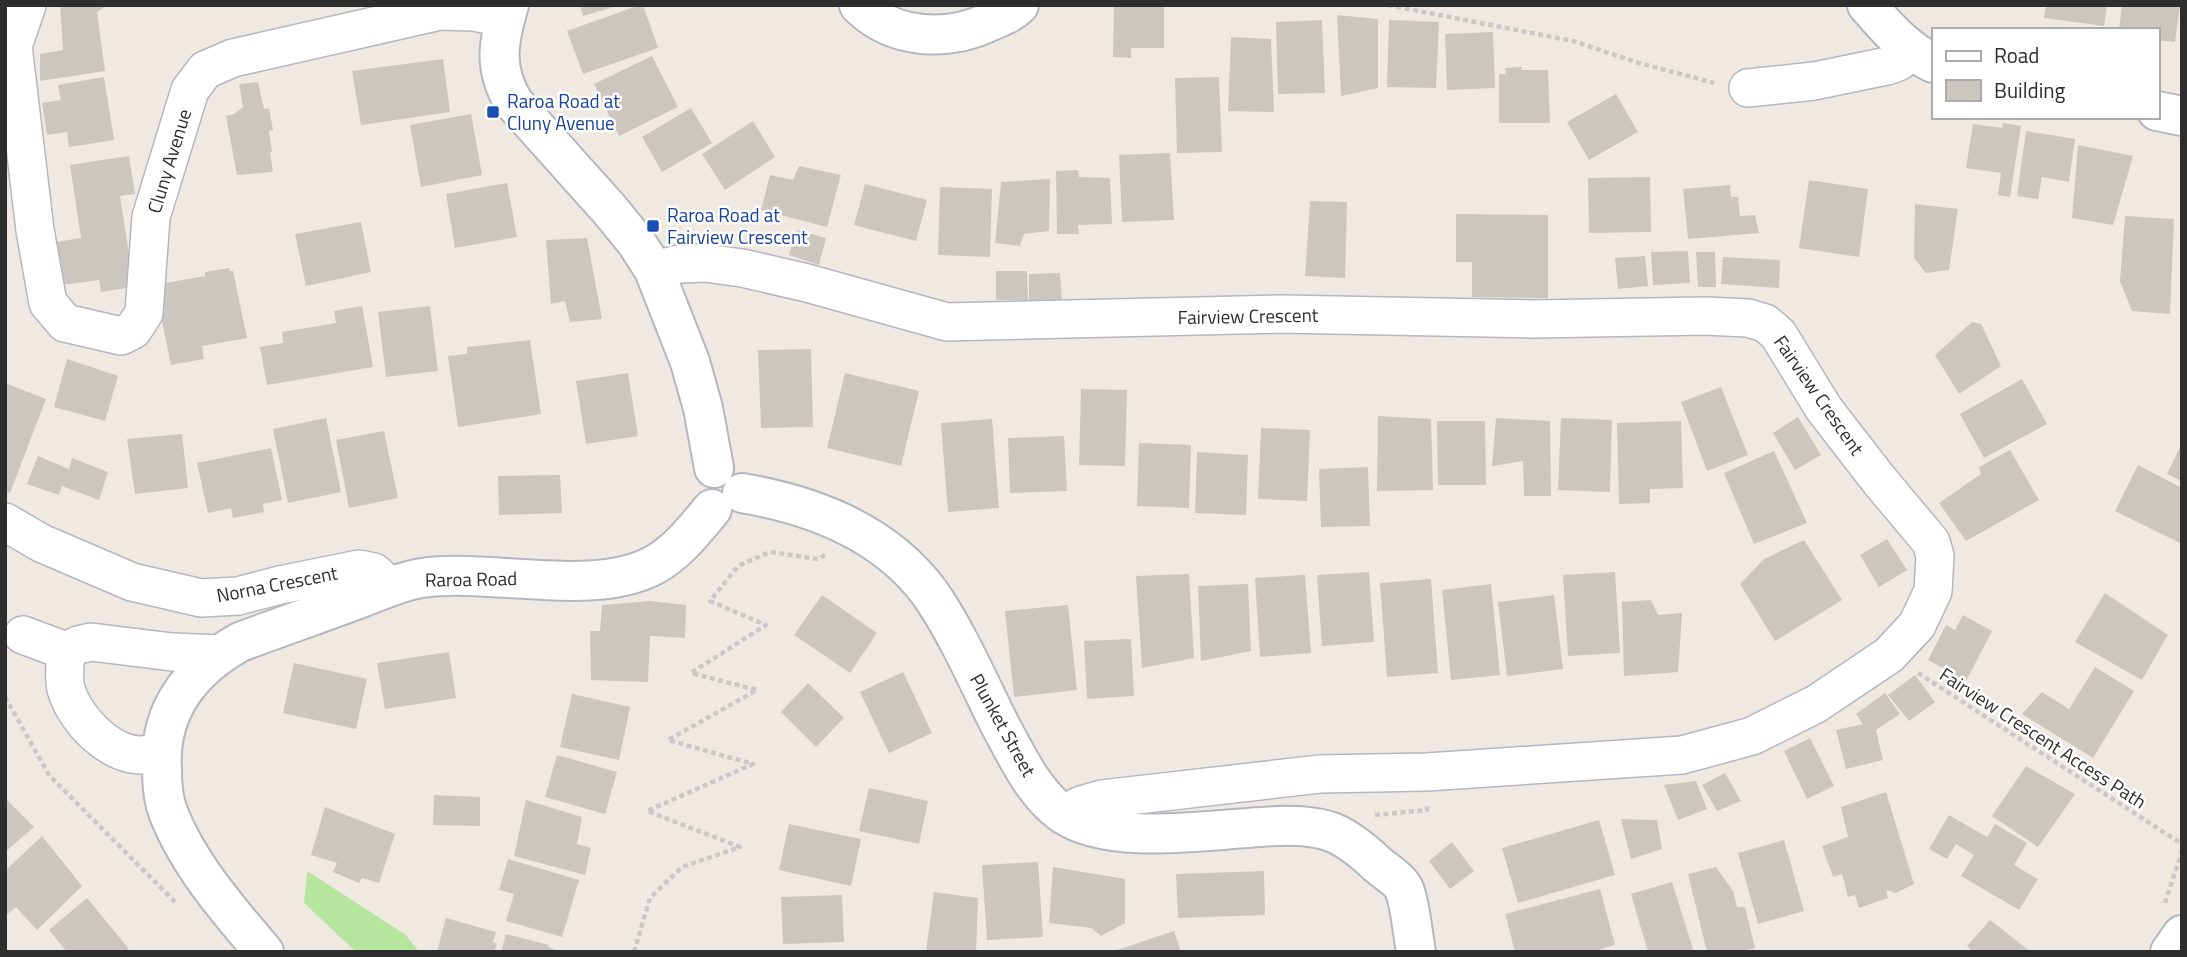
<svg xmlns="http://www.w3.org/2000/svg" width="2187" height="957" font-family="'Titillium Web',sans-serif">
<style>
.green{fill:#b6e59e}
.building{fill:#cbc7bf}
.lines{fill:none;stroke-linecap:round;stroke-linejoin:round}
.street-casing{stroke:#b4b7c1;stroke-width:40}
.secondary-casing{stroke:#b4b7c1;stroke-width:42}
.path{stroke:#c9c9c9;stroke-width:4.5;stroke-dasharray:5 3.5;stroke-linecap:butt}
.street{stroke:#fff;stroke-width:37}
.secondary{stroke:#fff;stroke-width:38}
.transit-dot{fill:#1a4fb4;stroke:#fff;stroke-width:2.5}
.labels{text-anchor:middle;stroke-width:5;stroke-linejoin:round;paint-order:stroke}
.transit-label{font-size:19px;fill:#164399;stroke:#fff;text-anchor:start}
.street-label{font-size:19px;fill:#2e2e2e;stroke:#fff}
</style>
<rect width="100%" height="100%" fill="#efe9e1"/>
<path class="green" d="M307 871 406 935 419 952H356L304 903Z"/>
<path class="building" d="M60 5H107L97 12 105 71 40 81V54L63 50Z
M580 5H617V6L583 16Z
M640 5H643L658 48 583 74 567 31Z
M1114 5H1164V48H1131V58L1113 57Z
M2046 5H2107L2104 26 2044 18Z
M2122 5H2180L2175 42 2157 40V30H2119Z
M1337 15 1378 19V88L1341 96Z
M1322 20 1325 93 1278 94 1276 22Z
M1389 20 1439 22 1436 88 1387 87Z
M1493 32 1495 88 1447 90 1445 34Z
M1231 37 1271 39 1274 112 1228 111Z
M652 56 678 107 619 136 594 84Z
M443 59 450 112 361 125 352 71Z
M1522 67 1521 70H1548L1550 123H1499V74H1506L1505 68Z
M104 77 114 140 69 147 67 132 47 135 42 103 61 100 58 85Z
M1219 77 1222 152 1177 153 1175 78Z
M258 82 264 109 269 108 273 130 269 131 272 152H270L273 172 237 175 226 116 234 114 243 107 239 84Z
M1616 94 1638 132 1589 160 1567 122Z
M691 108 712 143 662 172 642 137Z
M471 114 482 175 421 187 410 125Z
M753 121 775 157 725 190 702 154Z
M2003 123 2021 126 2010 197 1998 195 2001 173 1966 168 1973 124 2002 128Z
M2026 131 2075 139 2069 182 2042 177 2038 199 2017 196Z
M2078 145 2133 156 2113 225 2072 218Z
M1170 153 1174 220 1122 222 1119 155Z
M129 156 135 194 120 196 134 287 101 292 99 280 63 285 56 242 81 238 70 165Z
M799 166 841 175 827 227 761 210 770 175 793 180Z
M1078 170 1079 177 1110 178 1112 224 1078 225 1079 234H1057L1056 171Z
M1650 177 1651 232 1589 233 1588 178Z
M1050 179 1049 231 1024 234 1020 246 995 243 1001 182Z
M1809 180 1868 189 1859 257 1799 248Z
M507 183 517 237 455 248 446 194Z
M865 184 927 200 916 241 854 225Z
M1730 185 1731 197H1738L1740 216 1755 215 1759 233 1688 239 1683 189Z
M940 187 992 189 990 257 938 255Z
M1310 201 1347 202 1345 278 1305 276Z
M1915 204 1958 209 1949 270 1926 273 1914 258Z
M1456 214 1548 215V298L1472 297V262H1456Z
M2125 216 2174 219 2170 314 2132 311 2120 281Z
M361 222 371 272 306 286 295 234Z
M796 230 826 238 819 265 789 255Z
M587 238 602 319 570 322 565 301 551 304 546 240Z
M1688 251 1690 283 1653 285 1651 252Z
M1696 252H1715L1716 287H1698Z
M1645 256 1648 286 1618 289 1615 258Z
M1723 257 1780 260 1779 288 1721 284Z
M229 268 230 271H233L247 338 202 346 204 359 171 365 160 312 165 311 160 284 205 276V272Z
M996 271H1027L1028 300H996Z
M1060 273 1062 302 1029 303V274Z
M362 306 373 367 267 385 260 347 283 343 282 332 336 323 334 311Z
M430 306 438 371 386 377 378 312Z
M1972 322 1981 324 2001 366 1959 394 1935 355Z
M530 340 541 414 458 427 448 356 467 354V347Z
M811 349 813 427 761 428 758 350Z
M67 359 118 376 105 421 54 407Z
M628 373 638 436 586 444 576 381Z
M845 373 919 391 901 466 827 448Z
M2022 379 2047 424 1984 458 1960 414Z
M5 383 46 399 10 493 5 491Z
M1721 387 1748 455 1707 471 1681 402Z
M1081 389 1127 390 1125 466 1079 465Z
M1378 416 1431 419 1433 490 1377 491Z
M1798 417 1821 455 1795 470 1773 433Z
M326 418 341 492 288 503 273 429Z
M1496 418 1550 421 1551 496H1524L1523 461 1492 466Z
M1561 418 1612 420 1610 492 1558 490Z
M992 419 999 508 948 512 941 423Z
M1437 421H1485L1486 485H1438Z
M1681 421 1683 488 1650 489V503L1619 504 1617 423Z
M1261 428 1310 430 1307 501 1258 499Z
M384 431 398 498 349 508 336 440Z
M182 434 188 488 135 494 127 439Z
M1064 436 1067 491 1010 493 1008 438Z
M1139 443 1191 445 1189 508 1137 506Z
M2182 443V481L2167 474Z
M271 448 282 500 263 504 264 512 233 518 231 508 208 513 197 463Z
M2010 450 2039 500 1966 541 1939 503 1981 474 1979 467Z
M1774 451 1807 523 1754 544 1724 473Z
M1197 452 1248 455 1246 515 1195 513Z
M38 456 69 469 72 458 108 472 99 500 62 486 59 495 27 484Z
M2138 465 2182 488V544L2115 511Z
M1368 467 1370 526 1321 527 1319 469Z
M560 475 562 513 499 515 498 476Z
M1887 539 1907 570 1879 587 1860 555Z
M1804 540 1842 600 1775 641 1740 584 1764 559Z
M1369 572 1374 642 1322 646 1317 575Z
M1615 572 1620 653 1568 656 1563 575Z
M1189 574 1194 658 1142 668 1136 576Z
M1305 575 1311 653 1260 657 1255 578Z
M1431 579 1438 673 1387 677 1380 583Z
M1248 584 1251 651 1201 661 1198 586Z
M1491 584 1500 675 1451 680 1442 590Z
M2105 593 2168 635 2142 680 2075 642Z
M822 595 877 633 850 673 794 635Z
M1554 595 1563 669 1507 676 1498 602Z
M1651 600 1658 615 1682 613 1678 672 1624 676 1622 602Z
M650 601 686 605 685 638 650 636 648 682 591 680 590 631H600L602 605Z
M1068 605 1077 690 1014 697 1005 611Z
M1963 615 1992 631 1966 681 1928 660 1946 625 1955 630Z
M1131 639 1134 696 1087 699 1084 641Z
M449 652 456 698 385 709 377 663Z
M294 663 367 679 356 729 283 713Z
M2095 667 2134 691 2093 758 2022 714 2042 692 2069 709Z
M903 672 932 733 889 753 860 692Z
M1915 675 1935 702 1909 721 1888 695Z
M808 683 844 718 816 747 781 712Z
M1885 693 1900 714 1876 730 1883 760 1846 769 1836 730 1863 724 1856 714Z
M572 694 630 707 619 760 560 747Z
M1810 738 1834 786 1807 799 1784 751Z
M557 755 617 772 605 814 545 797Z
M2026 766 2075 794 2038 847 1992 816Z
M1725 773 1741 801 1717 811 1702 785Z
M1696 781 1707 809 1678 820 1664 785Z
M869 788 928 801 919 844 859 831Z
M1886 792 1914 884 1896 893 1886 890 1888 898 1859 908 1855 895 1848 897 1842 874 1833 877 1822 846 1848 837 1841 807Z
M434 795 480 797V826L433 825Z
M5 798 34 827 5 852Z
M526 800 582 817 577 844 591 848 585 875 514 856Z
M325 807 395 834 379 883 362 878 359 883 333 872 337 863 311 855Z
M1949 815 1987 837 1995 824 2027 843 2014 865 2038 879 2019 910 1961 876 1974 855 1956 844 1947 859 1929 849Z
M1621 819 1657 820 1662 849 1631 859Z
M1599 820 1615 875 1518 903 1502 848Z
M789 824 861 839 851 886 779 870Z
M42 836 82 886 37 930 16 907 5 916V871Z
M1784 840 1804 911 1758 924 1738 853Z
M1452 842 1474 871 1450 889 1429 861Z
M508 859 579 880 562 937 506 921 514 894 499 890Z
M1038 862 1043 937 987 940 982 865Z
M1053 867 1125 879V923L1101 936 1091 928 1049 923Z
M1716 867 1733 891 1737 907H1745L1755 948 1739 952H1707L1688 874Z
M1264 871 1265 915 1178 918 1176 874Z
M1672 882 1694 952H1648L1631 894Z
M1600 889 1615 945 1591 952H1515L1505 914Z
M934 892 978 898 976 952H926Z
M842 895 844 942 783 944 781 897Z
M87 898 129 949 125 952H67L49 930Z
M446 918 496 932 493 942 497 944 494 952H437Z
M1990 920 2031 952H1973L1967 946Z
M1174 931 1181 952H1114V951Z
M506 934 549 945 548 947 561 952H501Z"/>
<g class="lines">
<g class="street-casing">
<path id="street" d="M27 5 13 46 35 230 48 303 65 323 121 336 133 330 144 313 151 217 190 90 205 70 233 58 440 11 474 12 505 18
M1748 88 1814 81 1887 66 1898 62 1912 51
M654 270 679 264 705 263 742 268 807 283 947 322 1283 314 1533 319 1705 316 1748 318 1765 323 1778 334 1824 409 1879 480 1931 542 1935 556 1933 591 1917 625 1889 655 1816 704 1752 736 1682 755 1427 772 1320 774 1102 799 1081 805 1064 814
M5 522 41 543 132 582 201 598 238 596 280 585 359 569 374 572 390 587
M23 635 66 651
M160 750C123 770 76 724 66 689 63 676 65 664 66 651L78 645 91 642 172 652 219 654"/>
</g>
<g class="secondary-casing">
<path id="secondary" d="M509 5C498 43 493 68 514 103L609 209 636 242 654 270 690 362 703 408 714 468
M859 5C894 40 948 42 991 21 1001 17 1011 13 1019 5
M1867 5C1887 28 1905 49 1933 63
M2157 111 2182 116
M742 493C813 505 884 532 929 592 956 630 978 681 999 723 1016 754 1033 793 1063 814 1110 846 1205 830 1261 827 1284 825 1312 824 1334 833 1347 838 1367 854 1377 864 1385 871 1400 880 1404 889 1410 902 1413 936 1416 952
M264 952C228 910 188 864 168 812 163 799 162 784 162 770 158 711 190 670 240 642 280 627 321 613 361 598 380 591 401 581 422 578 492 568 594 598 654 565 678 552 695 529 712 509
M2170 952 2182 935"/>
</g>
<path class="path" d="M1388 5 1573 41 1639 63 1714 83
M1918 673 2182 844
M5 697 49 775 175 902
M1375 815 1427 810V804
M2165 903 2182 851
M634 952 650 898 682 867 740 847 647 811 753 764 668 740 757 690 691 673 766 625 710 601 738 566 770 552 818 559 825 555"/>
<use href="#street" class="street"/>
<use href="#secondary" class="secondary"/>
</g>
<g class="transit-dot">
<rect x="486" y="105" width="14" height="14" rx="3.5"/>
<rect x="646" y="219" width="14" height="14" rx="3.5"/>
</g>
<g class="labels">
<g class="transit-label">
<text x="507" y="108">Raroa Road at<tspan x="507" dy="22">Cluny Avenue</tspan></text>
<text x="667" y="222">Raroa Road at<tspan x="667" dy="22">Fairview Crescent</tspan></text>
</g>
<g class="street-label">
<text transform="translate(169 161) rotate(-73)" y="7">Cluny Avenue</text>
<text transform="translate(1248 316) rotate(-1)" y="7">Fairview Crescent</text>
<text transform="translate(1819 395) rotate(55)" y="7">Fairview Crescent</text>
<text transform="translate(471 579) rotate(-1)" y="7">Raroa Road</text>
<text transform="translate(277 584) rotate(-11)" y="7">Norna Crescent</text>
<text transform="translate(1003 725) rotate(61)" y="7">Plunket Street</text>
<text transform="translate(2043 738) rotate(33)" y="7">Fairview Crescent Access Path</text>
</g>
</g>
<rect width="2187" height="957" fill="none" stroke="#2e2e2e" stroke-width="14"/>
<rect x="1932" y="28" width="228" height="91" fill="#ffffff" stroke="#ababab" stroke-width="2"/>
<rect x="1946" y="51" width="35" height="10" fill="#ffffff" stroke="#ababab" stroke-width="2"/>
<text x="1994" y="63" font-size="21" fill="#2e2e2e">Road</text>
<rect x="1946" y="80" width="35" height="21" fill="#cbc7bf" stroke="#ababab" stroke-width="2"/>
<text x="1994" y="98" font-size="21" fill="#2e2e2e">Building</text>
</svg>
